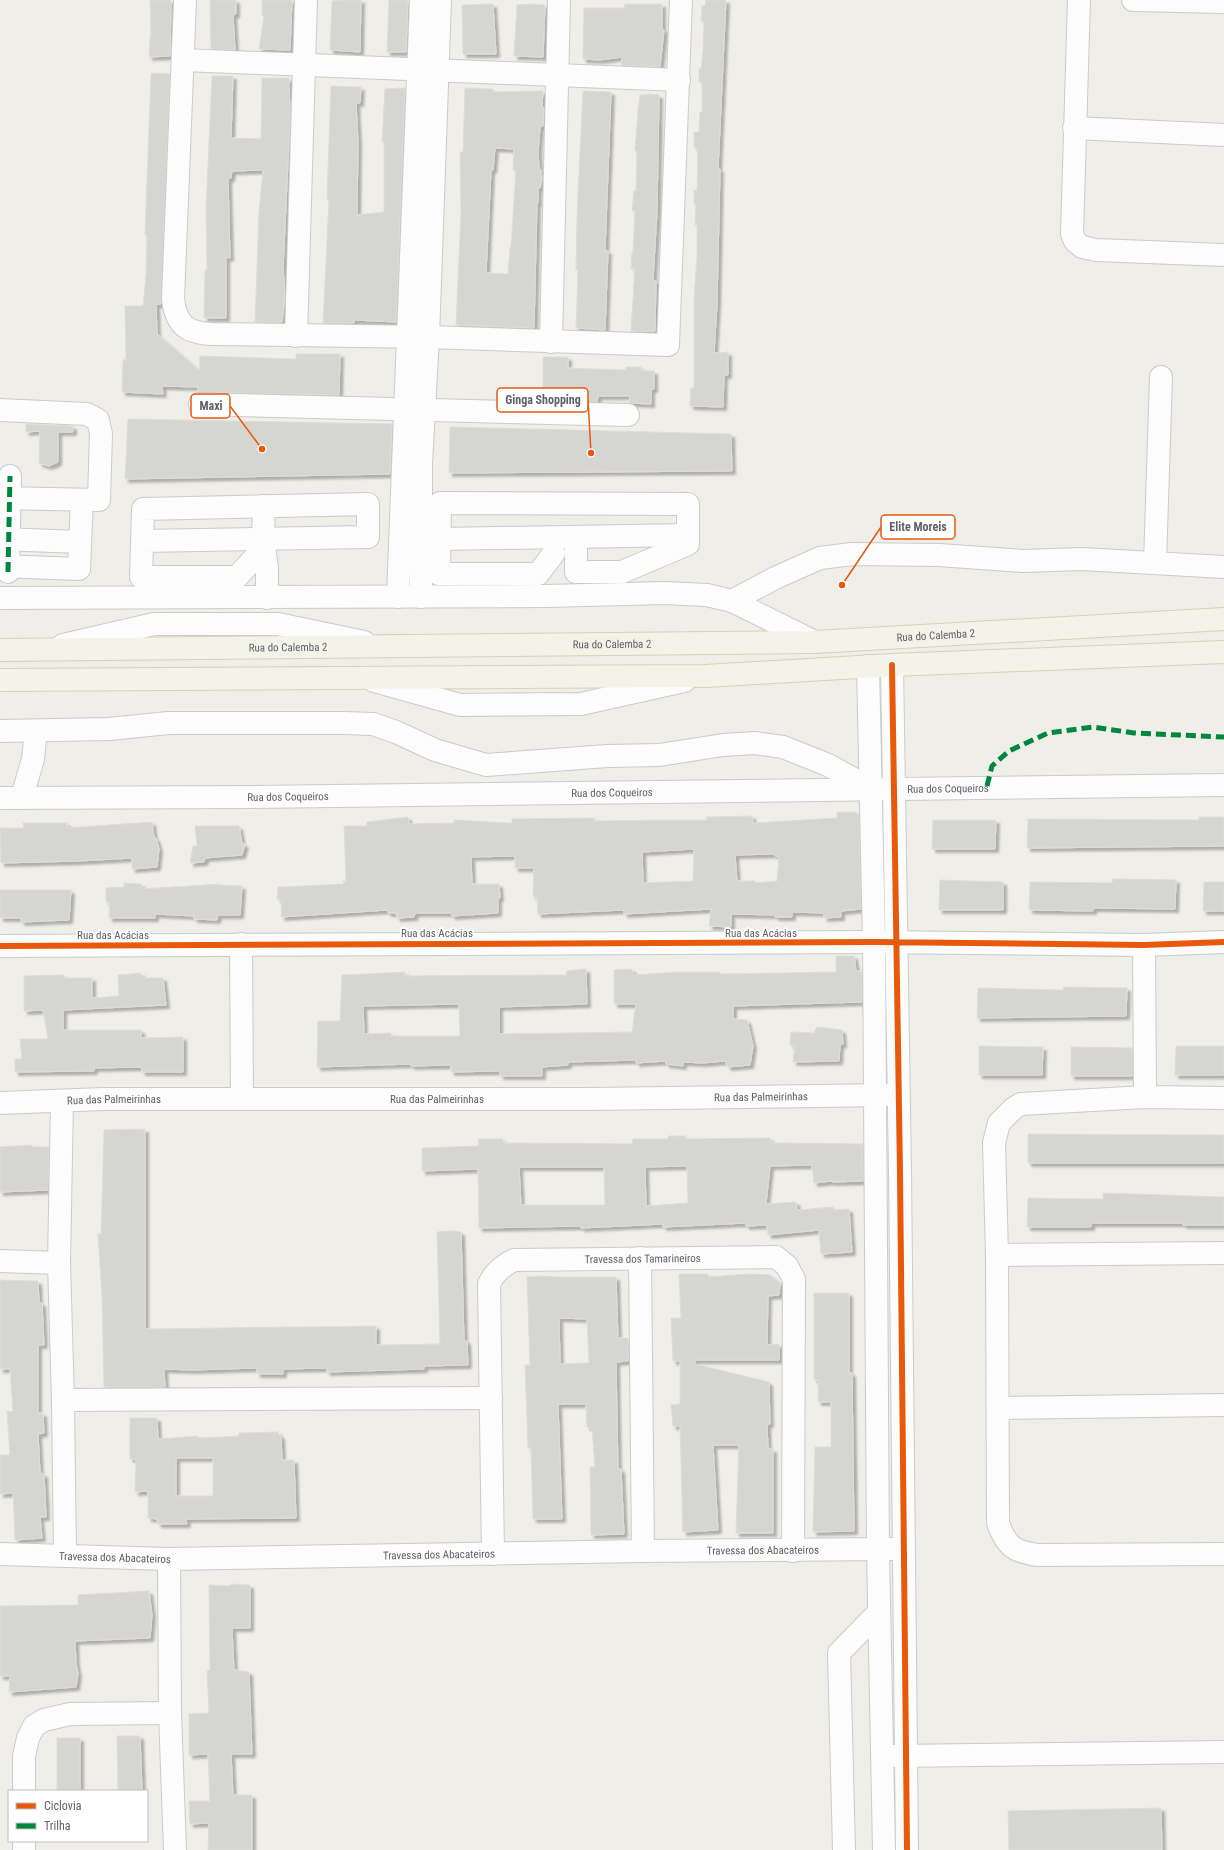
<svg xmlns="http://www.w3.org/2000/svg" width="1224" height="1850" font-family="'Roboto Condensed',sans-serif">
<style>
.building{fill:#d5d5d2;stroke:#deded8;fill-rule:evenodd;filter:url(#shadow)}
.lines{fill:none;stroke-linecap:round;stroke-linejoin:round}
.minor-casing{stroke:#cbcbca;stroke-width:24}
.major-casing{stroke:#d8d2b6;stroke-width:24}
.minor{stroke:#fdfcfc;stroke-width:22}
.major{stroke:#f4f3e9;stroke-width:22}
.quiet{stroke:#00873e;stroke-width:5;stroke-dasharray:10 5;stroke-linecap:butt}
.cycleway-casing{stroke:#fff;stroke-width:8}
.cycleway{stroke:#e8590c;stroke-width:6}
.labels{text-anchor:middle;stroke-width:3.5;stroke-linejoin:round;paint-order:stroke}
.street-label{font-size:11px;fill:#5e6168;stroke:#fff}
.leader{fill:none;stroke:#e8590c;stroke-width:1.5}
.callout-dot{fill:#e8590c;stroke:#fff;stroke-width:1.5}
.callout{fill:#fff;stroke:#e8590c;stroke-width:1.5}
.callout-label{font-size:12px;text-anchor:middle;font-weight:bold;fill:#5e6168}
</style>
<defs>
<filter id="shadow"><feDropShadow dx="3.5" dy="3.5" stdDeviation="1" flood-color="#0004"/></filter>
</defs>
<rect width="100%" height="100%" fill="#efeee9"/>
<path class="building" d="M150 0H171L170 56 149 57 150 37H151Z
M210 0H236V14L233 15 235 50 211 49Z
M262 0H292L290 50 259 49 264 16H262Z
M339 0H361L360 52 330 50 332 1Z
M389 0H408L406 52H387Z
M706 0H726L718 169H720L717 304 714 353 728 352V375H724L723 407 690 406 691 388H694V299L697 256V225H695L696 204H694V190L697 191 698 148H694V132H699L700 112H702V82H699V69H701L703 50 704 22H701L702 6H705Z
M493 4 496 54H463L462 5Z
M530 4 545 5 543 57 514 56 517 5Z
M625 4H662V28L664 30 660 67 621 65 622 57 599 60 583 59 584 8H624Z
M151 73 170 74 161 304H156L157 334 199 370 200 356 296 359V354H340L339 395 198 392V387L162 386 163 394 122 392 123 359 126 361 125 306H143L146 276 147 235H145Z
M212 76H233L231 138 261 139 262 78H289L290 118 283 269 285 296 282 322H255L259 212 263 170 232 171 231 178 228 179 230 258 226 257V318H204L205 270H207L206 208Z
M331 86 361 87 360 103H356L358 142 357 215 384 212V142H382L385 89 405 88 396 322 354 320V323H323L329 199H327Z
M465 88 493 89V92L543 91 542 106 544 108 543 126 540 127 538 152 539 168 541 171 542 179 540 188H538V203H537L534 328 456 325 461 213 460 152H463ZM495 148 514 149 513 170H516L511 247H510L508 274 486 273 491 170H493Z
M583 91 611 92 605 251H608L605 330 576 328 578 270H576L577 215Z
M650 94 659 95 657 212 653 280 656 281 655 331H631L635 269H631L632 253H633L635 211H632L634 191H636L637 151H635L638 110 640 95Z
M543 357H568V368L626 370V367H641V371H654V389H651V404L629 403 630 396H598L597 402 543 400Z
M128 419 392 424 390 474 125 479Z
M26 424 73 426V432H58V462L49 466 39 463 40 431 26 432Z
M450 427 731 434 732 471 449 473Z
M837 812H855L859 815 861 909 841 911V917L824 918V913L792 912V917H775V915L731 914V927L709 926 711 909 624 914V910L538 914 537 897H533L534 868H515V856L471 857 472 884H499L500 898H498V913L452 916 451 913H415L414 917 397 918 396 913H388L387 910 281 917 282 900 277 899 278 887 344 884 343 881H346L344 826H367V822L408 817 409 824 454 823V820L512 823V819L594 818V821L669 820H707L706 817 752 816 753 823 837 818ZM694 849 693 881 643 883 642 852ZM775 854V856L779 857 777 881 755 883V881H737L735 855Z
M1199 817H1224V846L1027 848 1028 819 1199 820Z
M933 820H996L995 849H932Z
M152 822 154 838H156L159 849 157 867 132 869V858L79 861 1 863 0 828H24L23 823H67V828Z
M195 826H239L242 844H245L242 855 205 858 204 862 190 863 193 846H197Z
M1113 879 1176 880 1175 909 1093 908V911L1029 910 1030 882 1112 883Z
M940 880 1003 882V910H939Z
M1204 882H1224V911H1203Z
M124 883 141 884 142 889 219 884V885L242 886 240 915H218L217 920 194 919V916L155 914V918H109L110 902H106V888L124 887Z
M0 890H71L69 920 21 922V918H0Z
M836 956H854L856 971 862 972V1002L733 1006V1019L747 1020 753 1046 750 1065 728 1067 725 1061 703 1063 683 1062V1066L666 1064V1061L636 1063V1060L568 1062V1065L542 1067V1076H500V1071L451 1072V1065L411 1066V1064L317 1067 318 1021H340L342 975 405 972V976L566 975 567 971 586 969 587 1004 499 1007V1034L632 1032 636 1004H614V970L632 969 634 975 678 972H719L720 974 836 972ZM459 1004 460 1036H391V1033L364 1034 363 1006Z
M141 973V978H163L166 1005 63 1010V1030H141V1038L183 1037V1072H142L141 1067 94 1068V1071L15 1072V1059H22L20 1039H48L43 1010 24 1011V976L64 975V978H92V998L119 996 118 975Z
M1063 987 1127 988 1126 1016 977 1018 978 988 1063 990Z
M817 1027 842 1030 843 1044 840 1045 839 1061 793 1062 795 1045H790L791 1032 814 1033Z
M979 1046 1043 1047 1042 1075H979Z
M1176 1046H1224V1075H1175Z
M1071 1047 1132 1048V1076H1071Z
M145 1129V1329L376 1326V1345L440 1344 437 1232 451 1231 461 1232 464 1340 467 1341 468 1365 424 1366V1369L327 1372V1368L283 1369V1374H257V1368L192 1370 164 1369 165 1387H104L102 1297 98 1234H101L104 1130Z
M1028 1134 1224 1135V1163H1028Z
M668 1136H686V1139L770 1138V1143L863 1144V1181L832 1182V1181L814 1183 812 1165 770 1166 766 1204 796 1202 797 1210 833 1207 834 1210 849 1209 852 1252 821 1254 819 1230 768 1235 767 1225 746 1226V1223L663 1227V1224L581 1228V1226L479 1228 478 1169 422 1171V1148L479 1146 478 1139H503V1143L632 1144 633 1139H668ZM687 1166 688 1203 646 1206 645 1167ZM519 1167H604L605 1205H521Z
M32 1145V1147H49L48 1190 0 1192V1147Z
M1103 1193 1224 1197V1225H1183V1223H1091V1227H1027L1028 1198 1103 1199Z
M679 1274H708V1277L749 1274 770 1275 780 1283 779 1295 768 1296 767 1345 779 1344V1360H695V1364L769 1382 770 1424H767L768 1449H773V1533H736L739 1445H713L718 1530 683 1532 680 1426H673L671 1405 680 1404V1361H673L671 1318H681Z
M543 1276 557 1277H616L618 1338H628V1361L616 1362 618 1469H621L624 1534 591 1535 590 1467H595L592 1428 587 1427 586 1404H558L562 1519H533L531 1448H528L525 1365H530L527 1277ZM559 1318 587 1319 589 1363 560 1364Z
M0 1280 38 1281 39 1303H42L44 1345H38V1413H43L44 1433 38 1434 40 1473 44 1474 46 1517H40L42 1538 15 1540 13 1493 0 1494V1455H10L7 1411 13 1412 10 1369H0Z
M814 1293H849V1373H852L854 1531 813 1532 815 1447H831V1402H818L819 1380H814Z
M130 1418H157L158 1439 198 1436 199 1438 239 1436V1433L278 1432 279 1435 281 1436 282 1460H294L296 1518 186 1519 187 1524H158L157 1519 148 1518V1491L135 1492 136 1459H130ZM176 1458H213V1496H176Z
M231 1584 250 1585V1628H232L234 1670 249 1672 252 1754H231L233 1795H252V1850H208L209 1823 190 1824 189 1801H210L208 1754 189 1755V1714L209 1713 207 1671 210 1670 209 1585 231 1586Z
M149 1591 152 1615 150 1638 75 1641 76 1663 78 1674 76 1687 9 1692 10 1676H0V1606L78 1605V1595Z
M117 1736H140L142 1791H118Z
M57 1738H80V1791H57Z
M1161 1808 1162 1850H1009L1008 1811Z"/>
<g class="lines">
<g class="minor-casing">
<g id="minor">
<path d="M185 0 173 299C176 325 187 333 212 334L428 337 668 345 681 0"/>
<path d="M1079 0 1072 234 1075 241 1082 247 1096 250 1224 255"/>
<path d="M1133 0 1224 2"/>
<path d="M183 60 679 80"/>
<path d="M1074 128 1224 135"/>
<path d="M296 336 306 0"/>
<path d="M551 342 559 0"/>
<path d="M200 404 628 415"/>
<path d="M0 410 87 414 98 420 101 434 99 500 0 498"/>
<path d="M264 506 263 539 267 568V598"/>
<path d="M0 539 80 542"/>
<path d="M440 539 688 535"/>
<path d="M143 541 368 537V504L143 509 141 577H237L259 553"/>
<path d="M554 553 538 574H439L440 503 688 504V544L622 572H576V537"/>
<path d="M1155 563 1161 377"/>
<path d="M0 566 79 569 82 500"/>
<path d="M8 572 10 476"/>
<path d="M398 597 421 0"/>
<path d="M421 597V464L428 337 440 0"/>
<path d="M0 598 545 596 665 593 707 595 732 601 815 642"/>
<path d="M732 601 775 578 820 558 852 554 939 555 1023 561 1082 559 1224 567"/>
<path d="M63 645 154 624H278L364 642"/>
<path d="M892 665 900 1172 907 1850"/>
<path d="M868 666 874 942 878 1550 884 1850"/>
<path d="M374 681 460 705 581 704 684 681"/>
<path d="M0 731 109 729 168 723H344L373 724 396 732 435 750 486 765 607 756 659 755 723 745 755 743 783 747 828 765 870 788"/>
<path d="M22 797 33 759 36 731"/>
<path id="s1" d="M0 798 251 797 1224 785"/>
<path d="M241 944 242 1099"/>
<path d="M1144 945 1145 1097"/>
<path d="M0 946 874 942 1144 945 1224 942"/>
<path d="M1224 1098 1145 1097 1021 1104 1014 1108 999 1123 994 1143 997 1255 998 1523C1006 1546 1014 1552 1038 1555L1224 1554"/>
<path d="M62 1101 59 1263 63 1400 65 1555"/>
<path id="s2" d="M0 1103 103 1099H589L889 1095"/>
<path d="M997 1255 1224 1253"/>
<path d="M640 1258 643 1551"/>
<path d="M0 1261 59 1263"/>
<path d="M63 1400 491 1398"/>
<path d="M998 1408 1224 1405"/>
<path id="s3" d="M0 1554 169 1559 643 1551 893 1549"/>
<path id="s4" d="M493 1554 489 1284C495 1272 502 1266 514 1260L776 1257 787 1266 794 1279 793 1551"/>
<path d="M169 1559 170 1713 175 1850"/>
<path d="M891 1756 1224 1752"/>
<path d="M24 1791V1756L28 1738 34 1726 44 1720 70 1714 170 1713"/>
<path d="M24 1841V1850"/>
<path d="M844 1850 839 1653 879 1612"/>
</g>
</g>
<g class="major-casing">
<g id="major">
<path id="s5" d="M0 650 815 642 1224 619"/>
<path d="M0 680 705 676 892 665 1224 652"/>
</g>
</g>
<use href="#minor" class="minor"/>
<use href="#major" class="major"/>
<path class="quiet" d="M8 572 10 476
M987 786 992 766 1009 751 1048 733 1093 727 1134 733 1224 737"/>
<g class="cycleway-casing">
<path id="cycleway" d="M892 665 900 1172 907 1850
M0 946 874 942 1144 945 1224 942"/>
</g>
<use href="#cycleway" class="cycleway"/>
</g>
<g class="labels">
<g class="street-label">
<text dy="4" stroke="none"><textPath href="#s5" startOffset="936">Rua do Calemba 2</textPath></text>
<text dy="4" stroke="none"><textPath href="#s5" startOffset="612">Rua do Calemba 2</textPath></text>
<text dy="4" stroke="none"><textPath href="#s5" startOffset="288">Rua do Calemba 2</textPath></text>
<text dy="4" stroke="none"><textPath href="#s1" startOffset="948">Rua dos Coqueiros</textPath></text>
<text dy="4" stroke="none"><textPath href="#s1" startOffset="612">Rua dos Coqueiros</textPath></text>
<text dy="4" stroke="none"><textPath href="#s1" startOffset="288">Rua dos Coqueiros</textPath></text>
<text x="437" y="937">Rua das Acácias</text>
<text x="761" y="937">Rua das Acácias</text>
<text x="113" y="939">Rua das Acácias</text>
<text dy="4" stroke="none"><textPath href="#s2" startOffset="761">Rua das Palmeirinhas</textPath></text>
<text dy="4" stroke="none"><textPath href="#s2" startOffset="437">Rua das Palmeirinhas</textPath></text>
<text dy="4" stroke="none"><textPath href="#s2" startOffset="114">Rua das Palmeirinhas</textPath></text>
<text dy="4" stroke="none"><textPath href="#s4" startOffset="434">Travessa dos Tamarineiros</textPath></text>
<text dy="4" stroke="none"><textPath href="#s3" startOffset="763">Travessa dos Abacateiros</textPath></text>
<text dy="4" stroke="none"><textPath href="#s3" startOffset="439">Travessa dos Abacateiros</textPath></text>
<text dy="4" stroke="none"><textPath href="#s3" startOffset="115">Travessa dos Abacateiros</textPath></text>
</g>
</g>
<path class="leader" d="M591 453L588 400M262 449L230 406M842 585L881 527"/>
<g class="callout-dot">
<circle cx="591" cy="453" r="4"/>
<circle cx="262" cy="449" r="4"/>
<circle cx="842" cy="585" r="4"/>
</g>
<g class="callout">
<rect x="497" y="388" width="91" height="24" rx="4"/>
<rect x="191" y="394" width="39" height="24" rx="4"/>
<rect x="881" y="515" width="74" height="24" rx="4"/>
</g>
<g class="callout-label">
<text x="543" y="404">Ginga Shopping</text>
<text x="211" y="410">Maxi</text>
<text x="918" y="531">Elite Moreis</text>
</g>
<rect x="8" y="1790" width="140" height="52" fill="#ffffff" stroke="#bfc0c3"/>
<rect x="16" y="1803" width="20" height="6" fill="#e8590c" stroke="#bfc0c3"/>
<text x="44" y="1810" font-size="12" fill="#5e6168">Ciclovia</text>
<rect x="16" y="1823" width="20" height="6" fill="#00873e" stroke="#bfc0c3"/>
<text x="44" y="1830" font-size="12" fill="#5e6168">Trilha</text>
</svg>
